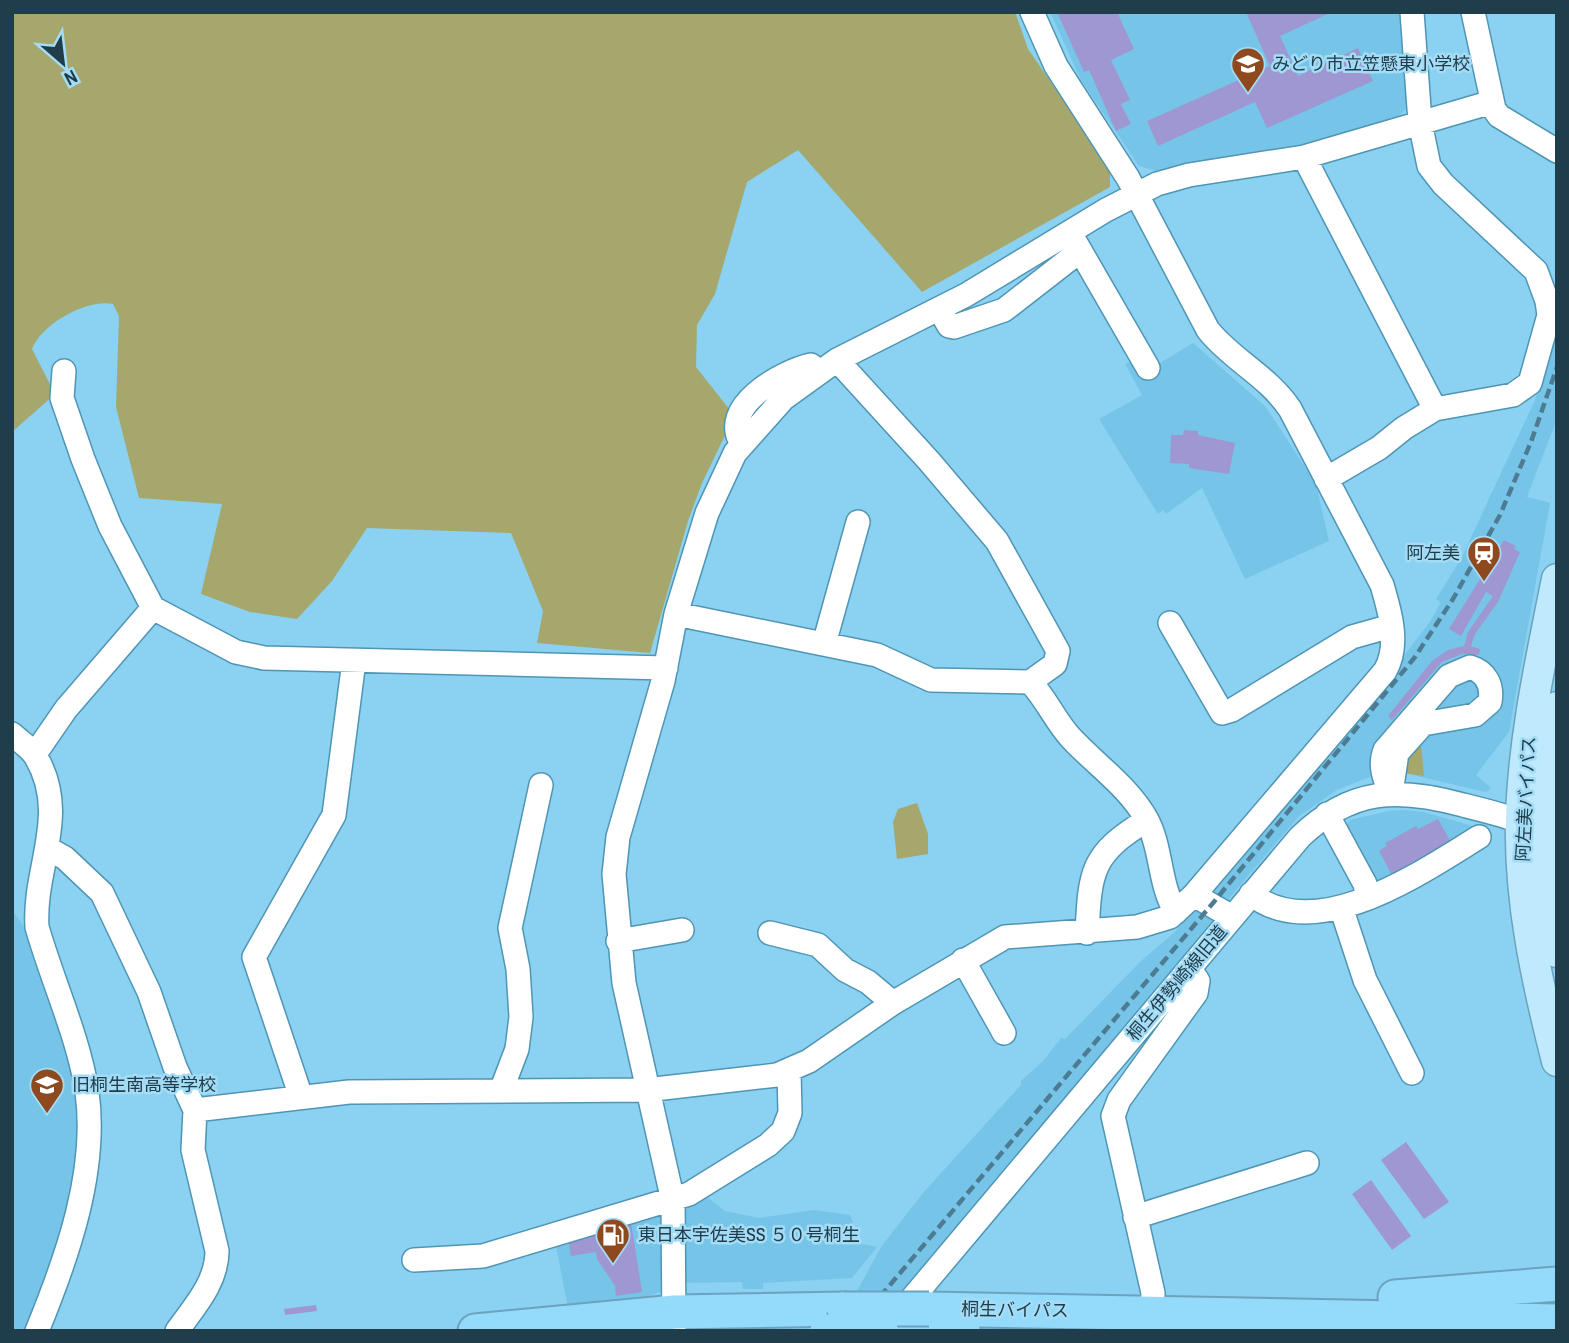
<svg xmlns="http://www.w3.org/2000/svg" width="1569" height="1343" font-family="'Archivo Narrow','Noto Sans JP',sans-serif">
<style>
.built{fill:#76c5e9}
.green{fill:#a6a76d}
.building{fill:#9e97d2}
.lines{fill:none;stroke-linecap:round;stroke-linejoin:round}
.minor-casing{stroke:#4f95b4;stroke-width:26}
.major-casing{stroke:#6ba3bd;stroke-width:33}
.highway-casing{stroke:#6ba3bd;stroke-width:37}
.minor{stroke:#fff;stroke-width:23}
.major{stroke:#bfe9fd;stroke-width:30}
.highway{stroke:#94dafb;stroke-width:33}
.rail{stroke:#4d7c92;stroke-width:4.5;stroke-dasharray:10 5;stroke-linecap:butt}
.highway-bridge-casing{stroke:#6ba3bd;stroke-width:37;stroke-linecap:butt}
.highway-bridge{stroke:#94dafb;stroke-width:33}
.labels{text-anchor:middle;stroke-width:5;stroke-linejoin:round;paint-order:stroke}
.poi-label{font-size:18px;fill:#203d4b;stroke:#a4dcf6;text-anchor:start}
.street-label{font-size:18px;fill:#203d4b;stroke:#a4dcf6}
</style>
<rect width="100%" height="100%" fill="#8ad1f2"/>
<path class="built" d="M1050 12H1401L1407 108 1399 116 1289 149 1223 158 1160 172 1139 166 1081 80Z
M1557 330V419L1527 497 1550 503 1509 732 1476 775 1491 788 1486 792 1404 773 1377 774 1337 790 1299 816 1226 902 1206 896 1352 722 1430 622 1441 602 1436 599 1462 557 1535 400Z
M1193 343 1266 407 1316 484 1329 541 1245 579 1202 488 1166 514 1163 510 1158 514 1099 419 1142 395 1125 364 1135 359 1155 366Z
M1404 810 1424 812 1483 829 1384 885 1372 881 1342 831 1350 820 1388 811Z
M1193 907 1219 917 870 1331 857 1291 881 1247 923 1193 1021 1085V1081L1043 1061 1061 1038 1065 1039 1141 961 1175 932Z
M12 910 32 938 79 1091 82 1126 70 1221 29 1331H12Z
M702 1193 725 1211 759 1218 814 1210 850 1215 853 1222 849 1241 877 1247 852 1278 763 1283V1289H743L742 1282 682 1283 683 1205Z
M660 1212 666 1216 665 1290 643 1298 568 1307 555 1241Z"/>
<path class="green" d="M12 12H1015L1028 49 1110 168V187L922 292 798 150 747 182 715 294 697 325 696 367 730 410 729 427 702 483 688 521 650 653 537 643 543 611 511 533 367 528 332 581 297 619 250 612 201 594 222 504 139 498 116 407 119 316 113 304C88 298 41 324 32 349L55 394 12 432Z
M1420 734 1424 776 1404 773 1400 761Z
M917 803 928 834V854L897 859 893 822 898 809Z"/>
<path class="building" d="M1057 12H1117L1134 49 1111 60 1130 100 1121 104 1131 124 1116 131 1089 70 1084 72Z
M1246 12H1332L1280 36 1298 76 1358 48 1373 81 1267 128 1255 102 1158 146 1147 121 1270 66Z
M1184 430 1198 431V435L1235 443 1229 474 1189 468V464L1170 463 1171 435H1183Z
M1504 540 1516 546 1514 549 1520 552 1498 602 1475 634 1471 646 1480 649 1479 655 1462 654 1442 662 1392 720 1388 716 1432 661 1448 650 1464 646 1468 632 1493 596 1486 592 1461 636 1449 629Z
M1438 819 1452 844 1393 877 1379 851 1387 846 1385 843 1416 826 1418 829Z
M1406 1142 1449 1202 1424 1219 1381 1160Z
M1371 1180 1411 1236 1392 1250 1352 1194Z
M631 1222 642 1292 616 1296 615 1286 597 1259 596 1252 571 1256 568 1238Z
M316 1305 317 1311 285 1315 284 1309Z"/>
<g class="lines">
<g class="minor-casing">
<path id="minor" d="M1473 12 1494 109 1499 116 1557 151
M1304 157 1435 409
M1073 238 1148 368
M939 309 949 326 954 327 1004 310 1080 251
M837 360 929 461 997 541 1058 651 1055 664 1030 682
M64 371 62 398 83 459 110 526 153 608
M742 444C718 407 781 372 811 365L817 370
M1326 479 1379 448 1404 428 1435 409 1513 395 1530 383 1549 315 1547 301 1536 271 1443 184 1429 166 1420 122 1412 12
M676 614 877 655 931 680 1030 682C1046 698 1055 721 1071 738 1096 765 1129 787 1147 820 1162 848 1159 886 1176 912
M1170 623 1222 713 1232 710 1352 637 1391 626
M824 644 858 522
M1470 667C1486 672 1493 685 1490 702L1475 715 1423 724 1397 753 1391 793C1384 779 1379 765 1385 750L1449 676Z
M12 734C19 741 31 748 36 757 70 815 33 868 37 927 52 980 79 1038 87 1092 98 1171 67 1258 37 1331
M35 754 66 709 153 608 236 652 264 658 666 668
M1327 814 1365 884 1368 898
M49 849 65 858 102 893 149 992 175 1067 195 1110 193 1150 217 1251C217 1282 195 1306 177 1331
M1251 894C1316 946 1422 872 1479 837
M1194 895 1232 917
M1341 907 1365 980 1412 1073
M770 933 818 945 845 970 868 982 893 1003
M1087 933C1090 871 1091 854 1147 820
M618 941 682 930
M963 960 1004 1033
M501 1091 517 1049 521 1017 518 969 510 928 541 785
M301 1097 254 957 334 815 354 661
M195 1110 349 1092 646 1090 777 1075 809 1061 893 1003 1005 937 1137 927 1170 917 1194 895 1385 671C1400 645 1390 612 1382 585L1290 409C1268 376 1232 360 1208 330L1128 178 1056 66 1032 12
M1135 1217 1307 1163
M414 1260 483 1256 689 1194 768 1145 783 1131 790 1113 789 1071
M1152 1312 1153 1293 1113 1116 1119 1100 1196 993 1198 981 1190 969
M899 1314 1300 837C1351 788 1398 787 1463 805 1487 811 1512 817 1535 828
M674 1331 673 1201 624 983 614 874 618 837 663 681 676 614 707 513 735 453 783 399 837 360 966 295 1106 210 1157 184 1189 175 1304 157 1492 102"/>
</g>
<g class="major-casing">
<path id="major" d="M1557 579C1541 659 1523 739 1521 820 1519 902 1537 982 1557 1061
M1557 707C1544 789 1541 870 1557 952"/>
</g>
<g class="highway-casing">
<path id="highway" d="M1395 1297 1557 1284
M929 1309 1557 1321
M912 1330H963
M475 1331 675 1312 844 1309"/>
</g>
<use href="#minor" class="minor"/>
<use href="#major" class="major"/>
<use href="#highway" class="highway"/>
<path class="rail" d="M851 1331 1213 903 1415 657 1453 599 1500 515 1531 442 1557 367"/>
<g class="highway-bridge-casing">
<path id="highway-bridge" d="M844 1309H929
M827 1331 881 1330"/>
</g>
<use href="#highway-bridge" class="highway-bridge"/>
</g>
<defs>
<g id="school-pin" transform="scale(1.75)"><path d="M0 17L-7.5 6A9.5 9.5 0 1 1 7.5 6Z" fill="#8e491f" stroke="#a4dcf6"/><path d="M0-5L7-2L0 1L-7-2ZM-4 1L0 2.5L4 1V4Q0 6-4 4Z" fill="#fff"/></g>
<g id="station-pin" transform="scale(1.75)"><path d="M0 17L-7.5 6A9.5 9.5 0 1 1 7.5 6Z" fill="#8e491f" stroke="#a4dcf6"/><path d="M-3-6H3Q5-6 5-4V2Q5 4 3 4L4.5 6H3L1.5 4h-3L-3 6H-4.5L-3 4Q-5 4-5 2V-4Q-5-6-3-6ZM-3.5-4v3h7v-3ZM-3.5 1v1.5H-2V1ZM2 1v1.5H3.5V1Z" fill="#fff"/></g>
<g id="fuel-pin" transform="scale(1.75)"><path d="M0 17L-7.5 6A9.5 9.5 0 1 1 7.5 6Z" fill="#8e491f" stroke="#a4dcf6"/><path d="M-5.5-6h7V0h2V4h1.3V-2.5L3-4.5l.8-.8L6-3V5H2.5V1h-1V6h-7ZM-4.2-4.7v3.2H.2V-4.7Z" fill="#fff"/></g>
</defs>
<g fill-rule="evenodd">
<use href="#school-pin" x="1248" y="64"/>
<use href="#station-pin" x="1484" y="553"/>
<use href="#school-pin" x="47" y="1085"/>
<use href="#fuel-pin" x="613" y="1235"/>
</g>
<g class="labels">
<g class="poi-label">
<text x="1272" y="70">みどり市立笠懸東小学校</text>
<text x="1460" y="559" text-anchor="end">阿左美</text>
<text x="72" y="1091">旧桐生南高等学校</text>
<text x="638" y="1241">東日本宇佐美SS ５０号桐生</text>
</g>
<g class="street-label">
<text transform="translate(1526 799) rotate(-87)" y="6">阿左美バイパス</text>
<text transform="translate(1177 983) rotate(-50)" y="6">桐生伊勢崎線旧道</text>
<text transform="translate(1015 1310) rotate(1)" y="6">桐生バイパス</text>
</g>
</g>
<rect width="1569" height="1343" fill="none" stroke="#203d4b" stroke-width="28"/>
<g transform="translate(63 63) rotate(152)" stroke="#a4dcf6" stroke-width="5" paint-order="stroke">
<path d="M0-5L12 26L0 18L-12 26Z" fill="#203d4b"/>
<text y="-10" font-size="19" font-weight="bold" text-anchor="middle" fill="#203d4b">N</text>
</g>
</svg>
